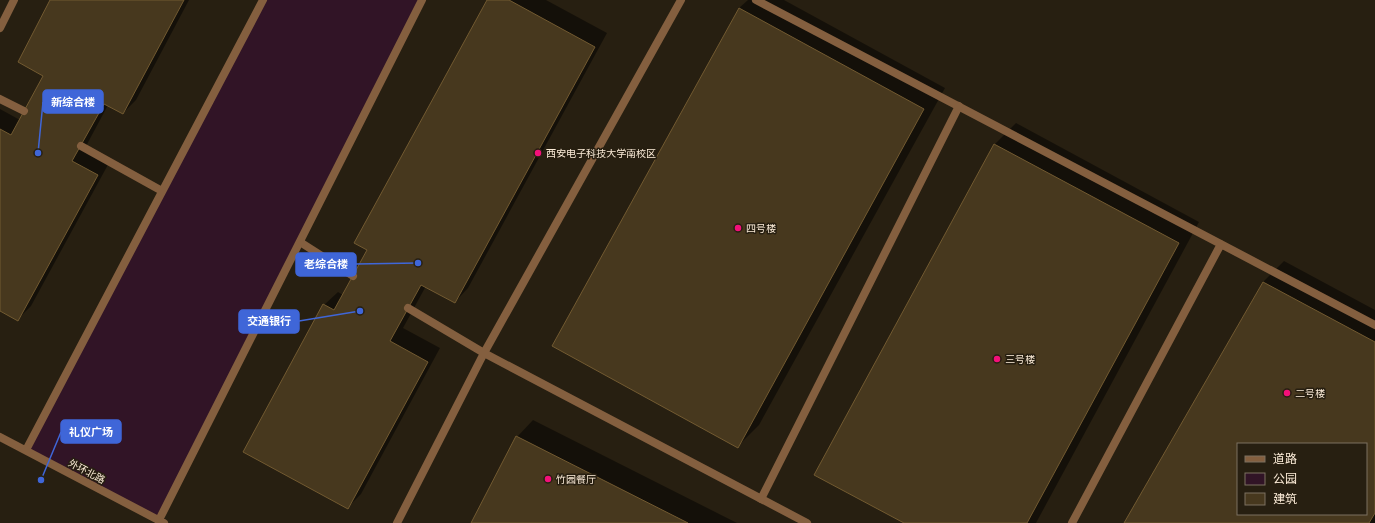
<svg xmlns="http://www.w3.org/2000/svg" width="1375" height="523" font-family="'IBM Plex Sans','Noto Sans SC',sans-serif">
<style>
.green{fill:#311426}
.shadow{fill:#0007;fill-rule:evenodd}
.building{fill:#47381e;stroke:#725a31;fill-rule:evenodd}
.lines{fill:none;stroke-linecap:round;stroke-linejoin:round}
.service{stroke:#845f3f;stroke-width:8}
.minor{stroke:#845f3f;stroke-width:8}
.poi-dot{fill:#f31079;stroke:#271f11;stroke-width:1.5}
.labels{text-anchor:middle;stroke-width:3;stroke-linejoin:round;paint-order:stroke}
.poi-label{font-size:10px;fill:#fdedd9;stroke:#271f11;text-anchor:start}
.street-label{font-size:10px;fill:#fdedd9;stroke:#271f11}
.leader{fill:none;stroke:#3f66d8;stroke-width:1.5}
.callout-dot{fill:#3f66d8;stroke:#271f11;stroke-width:1.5}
.callout{fill:#3f66d8;stroke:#3f66d8;stroke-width:1.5}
.callout-label{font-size:11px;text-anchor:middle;font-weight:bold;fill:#fff}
</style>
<rect width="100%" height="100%" fill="#271f11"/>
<path class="green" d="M263 0H423L159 520 26 450Z"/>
<path class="shadow" d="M51 0H189L136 100 123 113 108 105 85 148 110 161 31 306 18 319 0 310V109L20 120 45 75Z
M488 0H546L607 33 468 288 455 302 426 286 403 328 440 348 361 494 347 508 324 305 338 292 343 295 368 250Z
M748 0H784L945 88 759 425 738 446 739 8Z
M1016 123 1199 222 1036 523H906L816 474 995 144Z
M1284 261 1375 310V523H1125L1263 282ZM1238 444H1366V514H1238Z
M533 420 737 523H473L517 437Z"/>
<path class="building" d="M50 0H184L123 114 104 104 72 161 98 175 18 321 0 311V129L11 135 43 76 18 62Z
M487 0H509L595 47 455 303 421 285 390 341 428 362 348 509 243 452 323 304 334 310 367 250 354 243Z
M739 8 924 109 738 448 552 346Z
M994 144 1179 243 1027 523H904L814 475Z
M1263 282 1375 342V513L1369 523H1124ZM1238 444H1366V514H1238Z
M516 436 688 523H471Z"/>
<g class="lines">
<path class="service" d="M756 0 1375 325
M0 28 14 0
M0 99 24 111
M81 146 162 191
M300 242 353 276
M408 308 484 353 807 523
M0 437 164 523
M26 450 263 0
M159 520 422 0
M397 523 484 353 681 0
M1072 523 1221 244"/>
<path class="minor" d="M761 499 959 106"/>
</g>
<g class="poi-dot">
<circle cx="538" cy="153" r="4"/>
<circle cx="738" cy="228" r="4"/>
<circle cx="997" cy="359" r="4"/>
<circle cx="1287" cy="393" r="4"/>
<circle cx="548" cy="479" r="4"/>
</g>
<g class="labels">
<g class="poi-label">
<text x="546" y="157">西安电子科技大学南校区</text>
<text x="746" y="232">四号楼</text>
<text x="1005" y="363">三号楼</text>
<text x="1295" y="397">二号楼</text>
<text x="556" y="483">竹园餐厅</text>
</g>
<g class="street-label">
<text transform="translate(87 471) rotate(28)" y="4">外环北路</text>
</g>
</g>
<path class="leader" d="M38 153L43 102M418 263L356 264M360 311L299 321M41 480L61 432"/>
<g class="callout-dot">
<circle cx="38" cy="153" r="4"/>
<circle cx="418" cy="263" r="4"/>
<circle cx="360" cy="311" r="4"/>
<circle cx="41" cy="480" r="4"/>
</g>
<g class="callout">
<rect x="43" y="90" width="60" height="23" rx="4"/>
<rect x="296" y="253" width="60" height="23" rx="4"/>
<rect x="239" y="310" width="60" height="23" rx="4"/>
<rect x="61" y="420" width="60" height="23" rx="4"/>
</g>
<g class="callout-label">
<text x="73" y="106">新综合楼</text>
<text x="326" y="268">老综合楼</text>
<text x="269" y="325">交通银行</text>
<text x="91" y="436">礼仪广场</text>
</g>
<rect x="1237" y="443" width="130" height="72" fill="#271f11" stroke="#7d7161"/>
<rect x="1245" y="456" width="20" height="6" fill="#845f3f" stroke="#7d7161"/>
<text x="1273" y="463" font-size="12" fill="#fdedd9">道路</text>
<rect x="1245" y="473" width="20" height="12" fill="#311426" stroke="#7d7161"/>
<text x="1273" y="483" font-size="12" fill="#fdedd9">公园</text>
<rect x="1245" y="493" width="20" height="12" fill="#47381e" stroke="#7d7161"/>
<text x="1273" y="503" font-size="12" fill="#fdedd9">建筑</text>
</svg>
